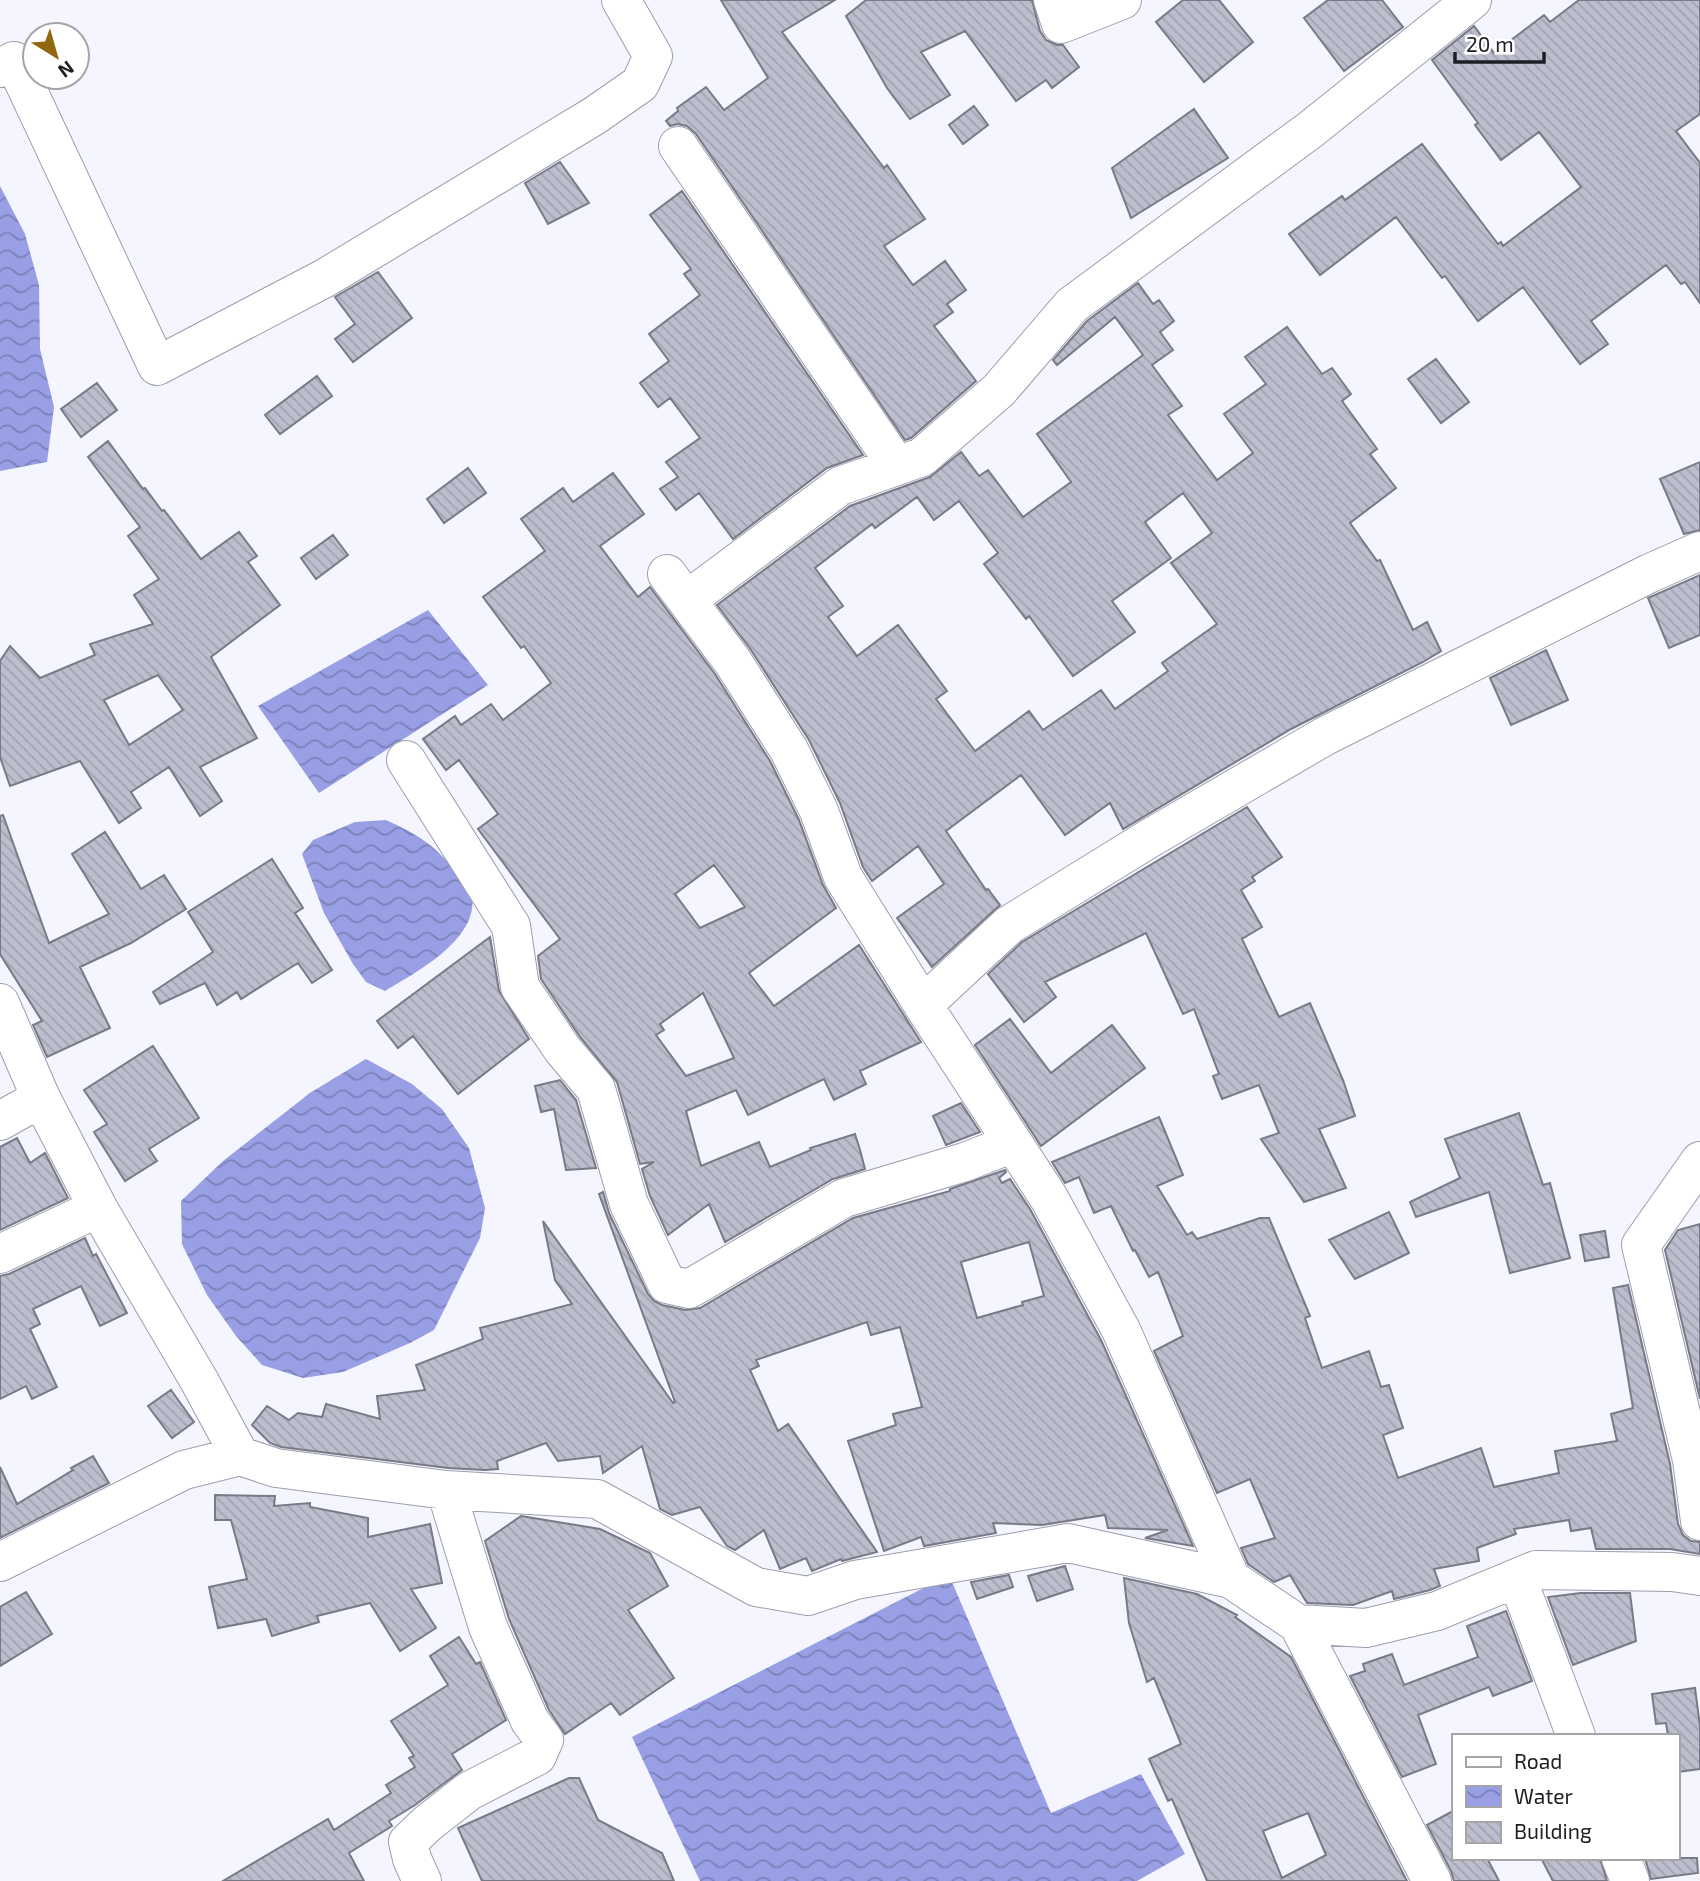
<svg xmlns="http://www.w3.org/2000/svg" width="1700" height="1881" font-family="'Exo 2',sans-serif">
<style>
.water{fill:url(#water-waves)}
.building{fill:url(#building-back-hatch);stroke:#787a87;stroke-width:2;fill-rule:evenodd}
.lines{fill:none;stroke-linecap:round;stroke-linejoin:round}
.minor-casing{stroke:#9c9eac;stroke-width:40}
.minor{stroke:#fff;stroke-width:38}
</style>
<defs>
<pattern id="water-waves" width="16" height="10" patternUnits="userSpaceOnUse" patternTransform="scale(1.75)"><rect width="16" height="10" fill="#989fe5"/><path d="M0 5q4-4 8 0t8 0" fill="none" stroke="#7b81b9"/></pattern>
<pattern id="building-back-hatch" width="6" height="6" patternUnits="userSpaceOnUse" patternTransform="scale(1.75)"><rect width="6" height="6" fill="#bcbecd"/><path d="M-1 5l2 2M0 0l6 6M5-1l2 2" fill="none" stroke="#a1a3b0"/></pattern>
</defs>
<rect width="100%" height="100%" fill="#f4f5fe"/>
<path class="water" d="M0 186 25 234 39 285 40 349 54 407 47 462 0 471Z
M428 610 488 685 319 793 258 706Z
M386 820C418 835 432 843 455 870 460 876 469 884 471 892 483 937 417 972 385 991L366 982 353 964 324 913 302 854 313 840 355 822Z
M366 1059 412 1084 442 1109 469 1148 485 1208 480 1238 434 1330 410 1343 343 1372 303 1378 262 1365 236 1336 207 1295 182 1244 181 1201 223 1161 310 1093Z
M949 1575 1051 1813 1141 1774 1185 1854 1137 1881H700L632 1737Z"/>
<path class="building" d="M721 0H835L782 32 884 168 887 165 925 219 884 246 913 285 945 261 966 290 947 304 953 312 934 326 976 381 911 438 905 440 696 134 687 126 677 124 670 126 666 121 678 111 677 108 706 87 724 110 768 78Z
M866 0H1032L1040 31 1046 40 1057 45H1063L1079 67 1052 88 1046 80 1016 101 965 31 921 52 950 95 910 119 887 88 846 16Z
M1183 0H1219L1253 42 1204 82 1156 22Z
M1328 0H1382L1403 27 1344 71 1304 18Z
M1579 0H1700V114L1676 131 1700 163V303L1685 282 1681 284 1666 265 1591 321 1608 344 1580 364 1523 287 1478 321 1445 276 1442 278 1396 217 1320 275 1289 234 1342 196 1345 200 1422 144 1498 244 1501 242 1503 246 1581 187 1539 132 1501 160 1475 125 1478 123 1432 60 1474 26 1494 53 1544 15 1550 22Z
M974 106 988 125 963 144 949 125Z
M1194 109 1228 158 1131 218 1112 168Z
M560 162 589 203 548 224 525 183Z
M682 191 863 455 827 468 733 539 699 493 676 510 660 489 678 477 666 462 700 438 670 398 658 407 640 383 669 361 649 334 700 295 684 274 691 269 650 215Z
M378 272 412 318 353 362 335 339 355 324 335 297Z
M1138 283 1153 304 1159 300 1174 321 1160 332 1173 350 1152 365 1182 406 1168 415 1217 480 1253 453 1224 414 1266 384 1245 357 1287 327 1322 374 1332 368 1351 394 1342 401 1377 449 1370 454 1396 488 1350 523 1377 561 1380 560 1413 630 1427 622 1441 651 1423 662 1291 729 1123 829 1110 803 1065 835 1021 775 946 831 986 890 988 889 1000 905 932 967 897 918 944 884 918 846 872 881 863 867 840 803 809 740 751 650 717 605 850 506 930 477 961 452 979 476 988 470 1023 517 1071 482 1037 434 1143 355 1115 317 1057 365 1053 360 1087 321ZM1183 493 1212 533 1171 563 1217 624 1162 663 1168 671 1115 709 1101 690 1043 730 1029 711 975 751 936 699 947 691 898 625 857 656 828 617 843 606 815 568 872 524 875 528 917 497 934 520 959 501 998 553 984 564 1026 619 1029 616 1073 676 1135 632 1112 601 1171 558 1145 522Z
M1436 359 1469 402 1441 423 1408 379Z
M317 376 332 396 280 434 265 415Z
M97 383 117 410 81 437 61 409Z
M108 441 143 489 145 488 162 511 164 510 201 559 239 532 257 556 248 562 280 605 211 657 257 738 200 767 222 801 200 816 169 767 131 792 141 808 119 823 80 761 10 786 0 757V661L10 646 40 678 95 655 90 644 153 624 134 595 159 579 128 536 140 527 88 457ZM158 675 183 710 129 745 104 700Z
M1700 462V530L1684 534 1660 479Z
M468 468 486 493 444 523 427 499Z
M613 473 644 514 600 546 638 597 650 587 715 674 770 761 799 820 823 885 836 908 749 973 774 1006 859 945 921 1042 860 1071 866 1084 834 1100 824 1079 748 1115 736 1090 686 1111 701 1166 759 1142 770 1167 811 1150 810 1148 855 1134 860 1150 865 1169 833 1179 725 1242 709 1204 668 1235 650 1196 642 1169 654 1162 640 1164 617 1082 580 1037 541 979 538 956 560 939 478 829 498 814 459 760 446 770 423 739 455 716 461 725 491 704 503 720 551 683 524 646 521 648 483 597 545 551 521 519 563 488 573 502ZM714 865 745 907 700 928 675 894ZM703 993 734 1058 686 1076 656 1035 664 1030 660 1024Z
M333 535 348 555 316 579 301 558Z
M1700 575V635L1669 648 1648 598Z
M1546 650 1568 700 1511 725 1490 678Z
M1247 807 1282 857 1252 877 1255 881 1241 890 1262 927 1242 939 1279 1017 1310 1003 1343 1080 1355 1116 1319 1129 1346 1188 1304 1202 1261 1139 1279 1133 1259 1085 1222 1099 1213 1076 1219 1074 1194 1009 1183 1014 1146 933 1045 982 1056 997 1024 1022 988 974 1022 942Z
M3 815 49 943 109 914 72 854 105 832 141 889 164 875 186 909 131 943 80 967 110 1028 47 1057 33 1025 42 1021 0 954V816Z
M272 859 303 908 295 913 332 970 312 983 298 963 241 999 237 992 217 1005 205 983 160 1004 153 992 213 952 188 912Z
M490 937 499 991 529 1039 458 1094 413 1036 398 1048 377 1021Z
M1010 1019 1051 1073 1112 1025 1145 1068 1041 1146 975 1045Z
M153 1046 199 1118 149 1149 157 1161 125 1181 94 1132 107 1124 84 1090Z
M560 1080 576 1100 596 1168 566 1170 554 1109 541 1112 535 1086Z
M961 1103 980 1132 946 1145 933 1116Z
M1519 1113 1543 1185 1550 1183 1570 1258 1510 1273 1489 1192 1416 1217 1410 1202 1460 1178 1445 1139Z
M1159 1117 1183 1175 1157 1186 1187 1235 1192 1232 1197 1239 1260 1218H1269L1310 1316 1305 1318 1322 1368 1369 1351 1381 1387 1389 1385 1403 1428 1383 1435 1398 1478 1481 1448 1494 1487 1559 1473 1555 1451 1617 1441 1611 1414 1633 1408 1613 1288 1628 1285 1670 1464 1678 1524 1683 1535 1691 1541 1700 1542V1554L1670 1549H1596L1591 1528 1571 1531 1569 1520 1514 1529 1516 1534 1477 1548 1479 1561 1434 1569 1440 1586 1430 1590 1394 1599 1392 1591 1353 1605 1307 1603 1290 1575 1274 1582 1248 1564 1241 1548 1275 1538 1250 1479 1217 1493 1154 1351 1183 1336 1158 1272 1149 1277 1135 1250 1133 1251 1111 1206 1094 1213 1079 1177 1065 1183 1052 1162Z
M17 1138 30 1163 45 1153 68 1198 0 1230V1147Z
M1005 1170 1006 1172 999 1178 1002 1183 1010 1179 1030 1209 1101 1340 1193 1546 1145 1538 1168 1530 1108 1528 1105 1515 1042 1525 993 1523 996 1533 924 1546 921 1537 884 1551 848 1441 896 1425 893 1414 922 1407 900 1327 871 1335 867 1322 756 1360 759 1366 750 1370 778 1431 788 1424 877 1552 842 1561 841 1559 812 1571 806 1558 780 1569 764 1530 735 1550 727 1546 700 1507 672 1515 660 1509 642 1446 603 1473 600 1456 558 1461 546 1443 497 1461 498 1469 485 1470 448 1468 281 1447 270 1443 252 1425 267 1406 289 1420 298 1413 322 1417 326 1404 380 1419 377 1396 425 1390 416 1365 483 1339 480 1328 572 1304 555 1280 543 1221 673 1403 675 1402 599 1194 603 1192 609 1213 648 1294 654 1301 662 1305 685 1310 700 1308 853 1218 950 1191V1189ZM1029 1242 1044 1296 1022 1302 1023 1305 977 1318 961 1262Z
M1389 1212 1409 1253 1355 1279 1329 1240Z
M1700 1224V1399L1665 1250 1678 1230Z
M1605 1231 1609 1257 1585 1261 1580 1235Z
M85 1238 93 1256 96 1254 127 1313 100 1326 81 1286 33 1309 40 1324 30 1329 57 1387 32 1399 26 1386 0 1399V1276L9 1274Z
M171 1390 194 1422 172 1438 148 1406Z
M93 1456 109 1483 0 1538V1467L17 1504 73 1470 71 1468Z
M215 1495 275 1496 274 1506 310 1503V1507L368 1518V1537L430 1524 442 1583 411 1589 436 1628 400 1651 370 1603 317 1616 319 1622 272 1636 266 1619 218 1628 209 1587 247 1579 231 1520H215Z
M521 1516 600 1529 650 1553 668 1586 628 1610 674 1678 620 1715 611 1703 565 1734 549 1710 509 1619 485 1541Z
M1065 1566 1073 1589 1037 1601 1028 1576Z
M1009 1575 1013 1587 977 1599 971 1582Z
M1124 1578 1197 1594 1237 1615 1235 1617 1291 1657 1407 1881H1207L1172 1799 1168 1801 1149 1759 1181 1744 1154 1678 1147 1682 1129 1623ZM1308 1813 1326 1855 1282 1878 1263 1831Z
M26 1592 52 1634 0 1666V1607Z
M1581 1593H1630L1636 1641 1573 1665 1548 1597Z
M1506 1611 1532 1681 1493 1696 1489 1687 1418 1715 1436 1764 1402 1777 1350 1676 1365 1671 1363 1664 1392 1654 1404 1685 1478 1657 1467 1626Z
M459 1637 476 1664 480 1662 506 1720 452 1754 462 1770 415 1805 389 1821 392 1826 349 1853 364 1881H223L328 1819 334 1830 391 1793 386 1785 415 1767 409 1758 414 1756 391 1721 448 1685 430 1656Z
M1695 1688 1700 1726V1769L1677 1772V1736H1668L1666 1723 1656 1724 1652 1694Z
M569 1778H579L598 1820 662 1853 674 1881H482L458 1828Z
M1453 1811V1858H1487L1499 1881H1454L1451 1871 1427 1825Z
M1541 1858H1600L1607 1881H1553Z
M1645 1858H1697L1698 1873 1651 1879Z"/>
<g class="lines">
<g class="minor-casing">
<path id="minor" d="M1053 0 1061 24 1122 0
M0 68 14 61 157 366 325 278 594 116 640 84 653 56 621 0
M678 146 897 466
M667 574 733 662 789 750 819 811 843 877 923 1005 1049 1198 1121 1330 1231 1579
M687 600 840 486 922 457 999 390 1072 305 1310 130 1472 0
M406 760 511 926 520 987 563 1050 596 1089 629 1204 667 1284 689 1289 844 1198 965 1162 1013 1143
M0 1003 41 1098 98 1208 200 1382 240 1456
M923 1005 1009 925 1150 838 1325 736 1650 573 1700 551
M0 1121 41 1098
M1700 1161 1641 1245 1692 1460 1700 1521
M0 1254 98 1208
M0 1562 184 1470 240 1456 276 1468 446 1490 597 1499 756 1587 808 1596 855 1580 1068 1543 1231 1579 1298 1624 1366 1628 1437 1611 1536 1570 1672 1572 1700 1576
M1517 1578 1576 1736
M1298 1624 1432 1881
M1621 1858 1630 1881
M422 1881 412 1859 408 1842 428 1823 469 1791 537 1756 544 1740 530 1721 488 1627 446 1490"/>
</g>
<use href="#minor" class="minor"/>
</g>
<rect x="1452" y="1734" width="228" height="126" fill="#ffffff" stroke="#a5a5a7" stroke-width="2"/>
<rect x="1466" y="1757" width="35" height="10" fill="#ffffff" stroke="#a5a5a7" stroke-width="2"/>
<text x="1514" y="1769" font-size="21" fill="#1e1f24">Road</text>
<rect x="1466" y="1786" width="35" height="21" fill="url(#water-waves)" stroke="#a5a5a7" stroke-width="2"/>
<text x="1514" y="1804" font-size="21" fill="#1e1f24">Water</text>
<rect x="1466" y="1822" width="35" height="21" fill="url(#building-back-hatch)" stroke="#a5a5a7" stroke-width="2"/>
<text x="1514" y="1839" font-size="21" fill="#1e1f24">Building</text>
<g transform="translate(56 56) rotate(143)"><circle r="33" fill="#ffffff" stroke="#a5a5a7" stroke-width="2"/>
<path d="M0-5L12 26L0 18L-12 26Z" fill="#916710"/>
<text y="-10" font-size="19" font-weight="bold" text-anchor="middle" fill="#1e1f24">N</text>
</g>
<path d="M1455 52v10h89v-10" fill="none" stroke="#1e1f24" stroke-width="3.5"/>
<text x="1466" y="52" font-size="21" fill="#1e1f24" stroke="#ffffff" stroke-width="5" paint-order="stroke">20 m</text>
</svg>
